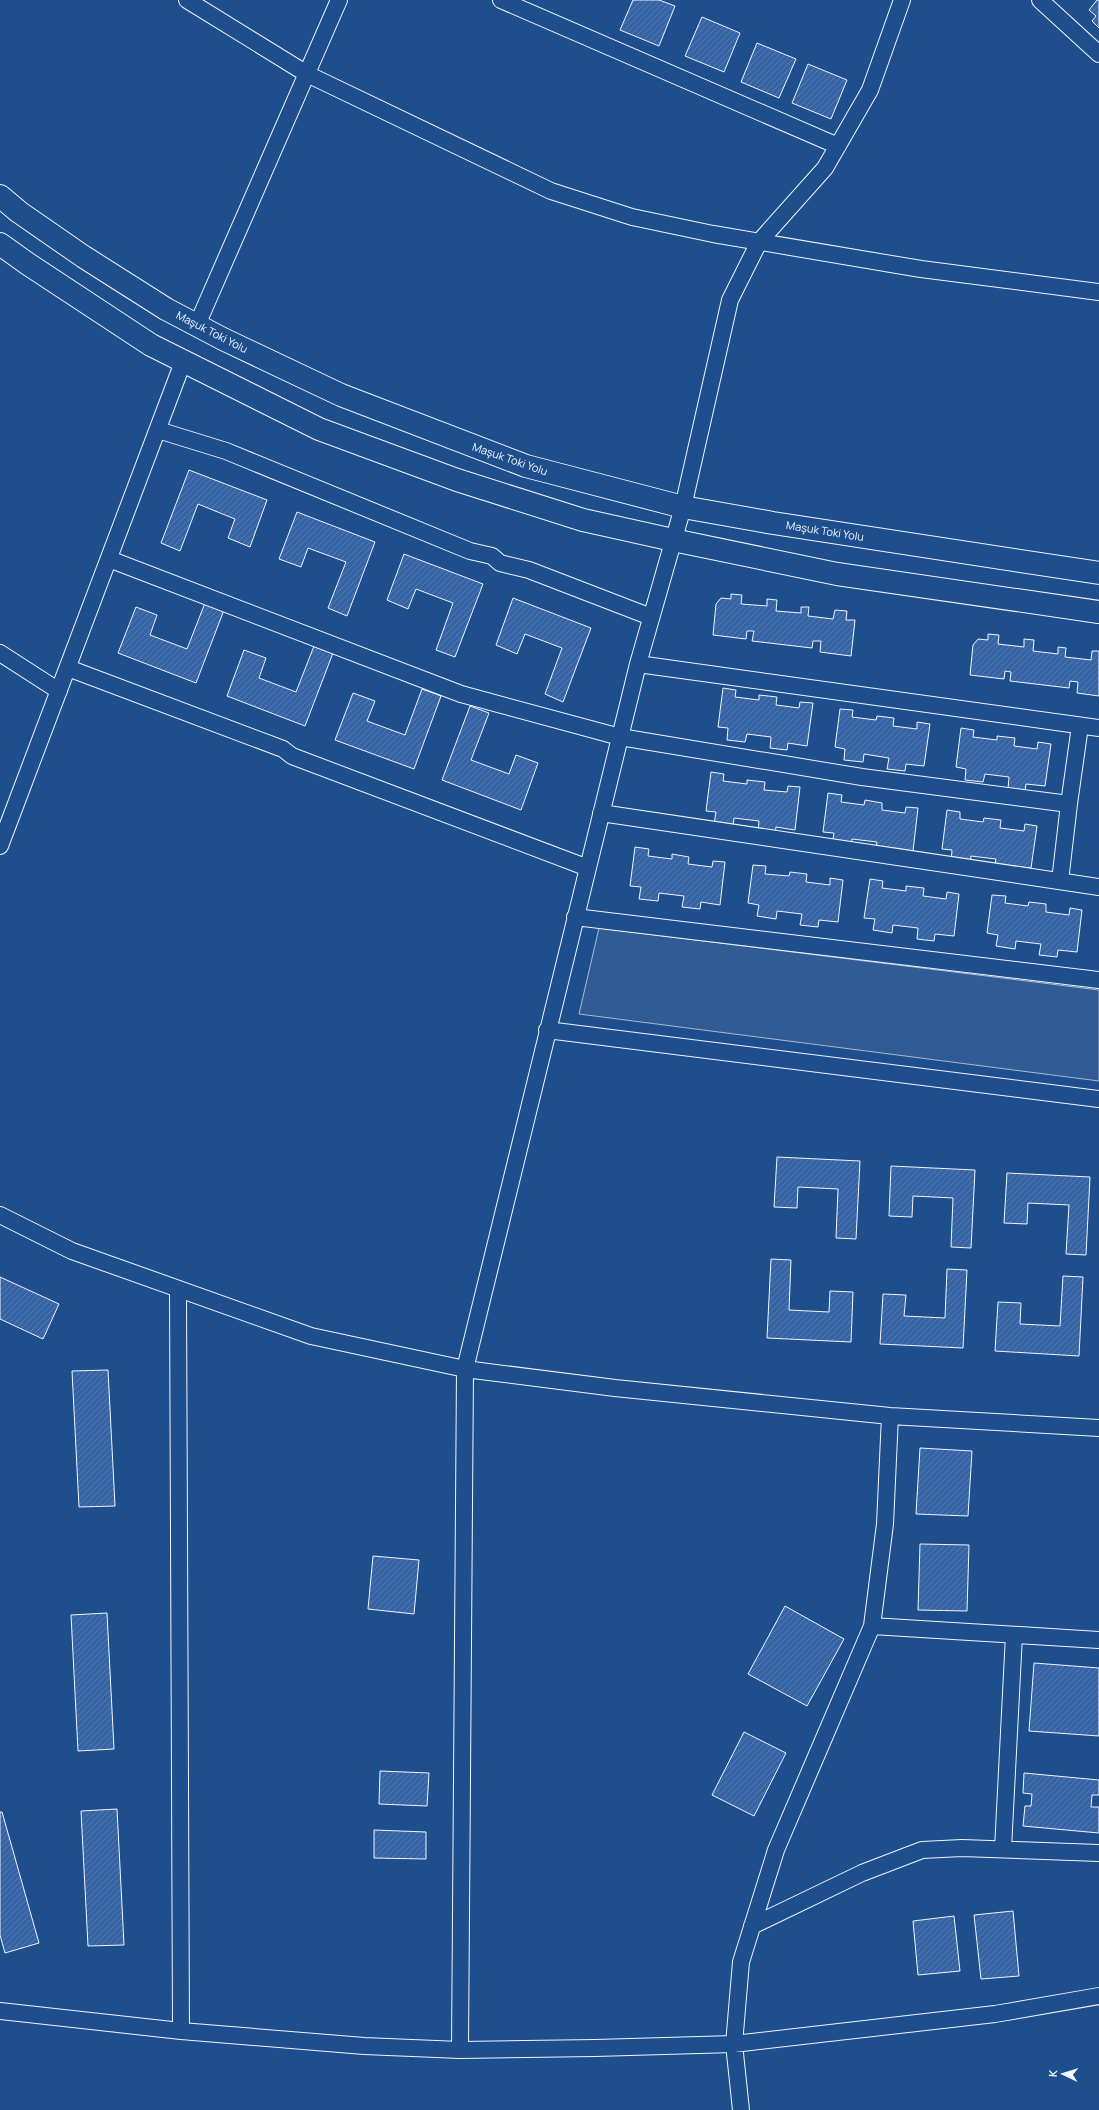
<svg xmlns="http://www.w3.org/2000/svg" width="1099" height="2110" font-family="Manrope,sans-serif">
<style>
.built{fill:#305b95;stroke:#a8bbd7}
.building{fill:url(#building-hatch);stroke:#f2f6ff}
.lines{fill:none;stroke-linecap:round;stroke-linejoin:round}
.minor-casing{stroke:#f2f6ff;stroke-width:18}
.secondary-casing{stroke:#f2f6ff;stroke-width:24}
.minor{stroke:#1f4e8c;stroke-width:16}
.secondary{stroke:#1f4e8c;stroke-width:22}
.labels{text-anchor:middle;stroke-width:3;stroke-linejoin:round;paint-order:stroke}
.street-label{font-size:11px;fill:#f2f6ff;stroke:#1f4e8c}
</style>
<defs>
<pattern id="building-hatch" width="6" height="6" patternUnits="userSpaceOnUse"><rect width="6" height="6" fill="#3563a3"/><path d="M-1 1l2-2M0 6l6-6M5 7l2-2" fill="none" stroke="#537ab1"/></pattern>
</defs>
<rect width="100%" height="100%" fill="#1f4e8c"/>
<path class="built" d="M599 928 1099 990V1081L579 1014Z"/>
<path class="building" d="M633 0H659L675 6 659 46 620 30Z
M1097 0H1099V28L1092 21 1096 16 1089 10Z
M702 17 740 33 724 72 685 56Z
M757 43 796 59 779 98 741 82Z
M808 64 847 80 831 119 792 103Z
M189 470 267 500 250 547 228 538 235 519 198 504 180 551 161 543Z
M297 512 375 542 347 616 328 608 346 562 308 548 301 567 279 559Z
M404 554 483 584 455 657 436 650 453 603 416 589 408 609 387 600Z
M731 594 742 595 741 604 767 606V599L777 600 776 611 801 613V607H809L808 616 833 619 835 610 847 611 846 620H855L851 656 820 652 821 641H813L812 648 752 641 754 631H747L746 639 713 635 716 604 721 598 731 599Z
M513 598 591 628 563 702 545 694 562 648 525 634 517 654 496 645Z
M205 603 224 610 196 683 118 653 136 607 157 615 150 635 187 649Z
M988 634 999 635 998 644 1024 647V639L1034 640 1033 651 1058 654V647L1066 648 1065 657 1091 660 1092 651H1099V696L1077 693 1078 682 1070 681 1069 688 1010 681 1011 672 1005 671 1004 679 970 675 973 645 978 639 988 640Z
M314 646 333 653 305 726 227 696 244 650 266 658 259 678 296 692Z
M723 688 736 690 735 697 759 700V695L777 697 776 705 799 708 800 702 813 703 807 746 788 743 787 750 770 748 771 737 747 734 745 742 727 740 728 728 718 727Z
M422 689 441 696 414 769 335 740 353 693 375 701 367 721 405 735Z
M470 706 489 713 471 760 509 774 516 755 538 763 521 810 442 780Z
M840 709 853 710 852 717 876 720 877 716 894 718 893 726 917 729V722L930 724 924 766 906 764 905 771 887 769 889 758 864 754 863 762 844 760 845 749 835 747Z
M961 728 974 730 973 737 997 740V736L1015 738 1014 746 1037 749 1038 742 1051 744 1045 786 1026 784 1025 791 1008 789 1009 777 985 774 983 782 965 780 966 769 956 767Z
M711 772 724 774 723 781 747 784V780L765 782 764 790 787 792 788 786 800 787 795 830 776 827 775 835 758 832 759 821 734 818 733 826 714 824 716 812 706 811Z
M828 793 842 795 841 802 864 805 865 800 882 803V810L905 813 906 807 918 808 913 851 894 848 893 855 875 853 877 842 852 839 851 847 832 845 834 833 823 832Z
M947 810 960 812V819L983 822 984 818 1001 820 1000 828 1024 831 1025 824 1037 826 1031 868 1013 866 1012 873 994 870 996 859 971 856 970 864 951 862 952 850 942 849Z
M635 847 649 849 648 856 672 859V854L689 857 688 864 712 867 713 861 725 862 720 905 701 902 700 909 682 907 684 896 659 893 658 901 639 899 641 887 630 886Z
M753 865 766 866 765 874 789 876 790 872 807 874 806 882 830 885V878L843 880 838 922 819 920 818 927 800 925 802 914 777 911 776 919 757 916 759 905 748 903Z
M870 879 883 881 882 888 906 891V886L924 888 923 896 946 899 947 892 959 894 954 936 935 934 934 941 917 939 918 928 893 925 892 933 873 930 875 919 864 918Z
M992 895 1006 896 1005 903 1028 906 1029 902 1046 904V912L1069 915 1070 908 1082 910 1077 952 1058 950 1057 957 1039 955 1041 944 1016 941 1015 949 996 946 998 935 987 933Z
M777 1157 860 1161 856 1239 836 1238 838 1189 798 1187 797 1208 774 1207Z
M891 1166 975 1170 971 1248 951 1247 953 1198 913 1196 912 1217 889 1216Z
M1007 1173 1090 1177 1086 1255 1066 1254 1069 1205 1028 1203 1027 1224 1004 1223Z
M771 1259 791 1260 789 1310 829 1312 830 1291 853 1292 851 1342 767 1338Z
M947 1269 967 1270 963 1348 880 1344 883 1294 906 1295 904 1316 945 1318Z
M1063 1276 1083 1277 1079 1356 995 1351 998 1302 1021 1303 1020 1324 1060 1326Z
M0 1277 59 1304 43 1339 0 1319Z
M108 1370 115 1506 79 1507 72 1371Z
M920 1448 972 1451 968 1516 916 1514Z
M920 1544 969 1545 967 1611 918 1610Z
M373 1556 419 1560 414 1614 368 1609Z
M785 1606 844 1639 807 1706 748 1674Z
M107 1613 114 1749 78 1751 71 1615Z
M1034 1663 1099 1668V1736L1029 1731Z
M744 1732 786 1753 754 1816 712 1795Z
M380 1771 429 1773 427 1806 379 1804Z
M1024 1773 1099 1780V1795H1092L1091 1807H1099V1833L1023 1826 1025 1806H1031L1032 1794 1023 1793Z
M117 1809 124 1945 88 1946 81 1811Z
M0 1812H2L39 1943 5 1953 0 1935Z
M374 1830 426 1832V1859L374 1858Z
M1013 1911 1019 1976 981 1979 974 1915Z
M954 1916 960 1971 918 1975 913 1921Z"/>
<g class="lines">
<g class="minor-casing">
<path id="minor" d="M187 0 307 74 551 191 632 217 713 234 921 269 1099 292
M501 0 838 146
M1040 0 1099 54
M197 325 339 0
M158 430 226 451 470 551 492 556 500 563 529 570 651 617
M109 559 461 694 620 737 862 777 1069 804 1060 881
M0 653 59 691
M638 664 1099 728
M68 668 283 749 292 756 588 868
M1069 804 1080 726
M601 813 1099 887
M0 846 183 362
M575 917 1099 980
M547 1030 1099 1099
M0 1215 72 1251 311 1336 465 1369 615 1388 890 1416 1099 1428
M178 1289 181 2031
M872 1626 1099 1640
M1003 1849 1014 1635
M752 1926 862 1873 922 1850 962 1848 1099 1853
M0 2011 181 2031 364 2046 460 2050 595 2048 734 2044 995 2014 1099 1996
M460 2050 465 1369 638 664 683 507 730 300 759 242 825 168 870 90 902 0
M741 2110 734 2044 741 1962 776 1850 872 1626 885 1524 890 1416"/>
</g>
<g class="secondary-casing">
<path id="secondary" d="M0 196 19 212 84 257 166 309 223 339 341 395 526 466 683 507 773 523 1099 573
M0 244 28 264 151 345 319 429 457 480 583 520 673 540 837 574 1099 612"/>
</g>
<use href="#minor" class="minor"/>
<use href="#secondary" class="secondary"/>
</g>
<g class="labels">
<g class="street-label">
<text transform="translate(212 332) rotate(27)" y="4">Maşuk Toki Yolu</text>
<text transform="translate(510 459) rotate(19)" y="4">Maşuk Toki Yolu</text>
<text transform="translate(825 531) rotate(9)" y="4">Maşuk Toki Yolu</text>
</g>
</g>
<g transform="translate(1063 2074) rotate(274)" stroke="#1f4e8c" stroke-width="3" paint-order="stroke">
<path d="M0-3L7 15L0 10L-7 15Z" fill="#f2f6ff"/>
<text y="-6" font-size="11" font-weight="bold" text-anchor="middle" fill="#f2f6ff">K</text>
</g>
</svg>
